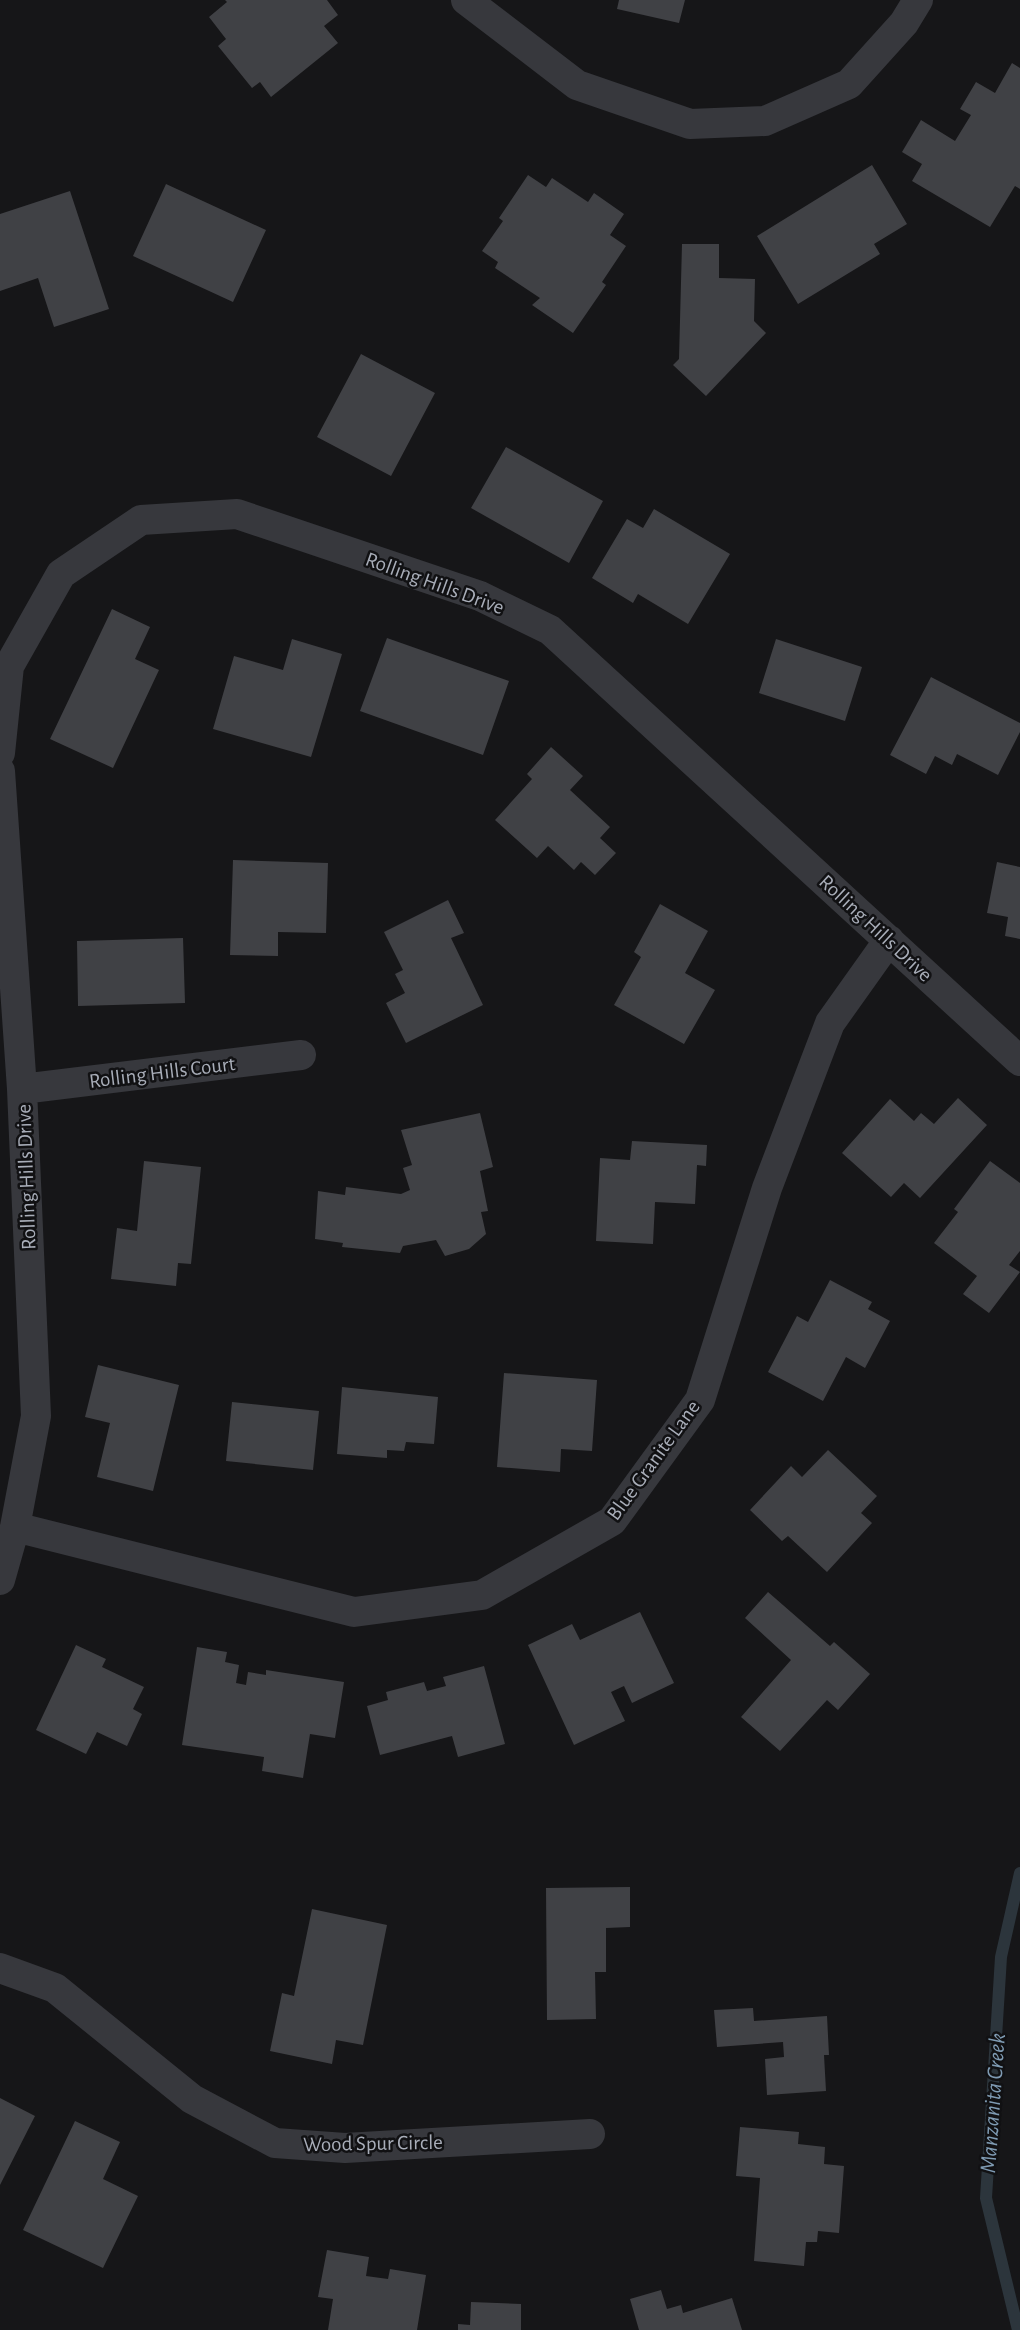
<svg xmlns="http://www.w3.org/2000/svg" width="1020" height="2330" font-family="'Alegreya Sans',sans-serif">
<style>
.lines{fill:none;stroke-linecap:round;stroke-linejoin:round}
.stream{stroke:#2c353c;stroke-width:12}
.building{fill:#404145}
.street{stroke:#37383d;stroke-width:30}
.labels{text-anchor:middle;stroke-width:5;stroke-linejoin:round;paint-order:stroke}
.street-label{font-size:21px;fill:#a8adb8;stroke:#111113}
.water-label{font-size:23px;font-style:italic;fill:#7f9bb3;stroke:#111113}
</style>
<rect width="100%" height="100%" fill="#161618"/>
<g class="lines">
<path class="stream" d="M1018 2330 986 2198 1001 1957 1020 1873"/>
</g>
<path class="building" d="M225 0H327L338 15 324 26 338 43 271 97 260 82 252 88 218 46 226 39 209 17 227 2Z
M619 0H685L679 23 617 9Z
M1012 63 1020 68V189L1015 186 990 227 912 181 922 164 902 152 921 120 955 141 971 115 960 109 976 82 995 93Z
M872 165 907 224 874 244 880 254 798 304 757 236Z
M528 175 546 187 552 178 588 202 594 193 624 214 610 235 626 246 602 282 606 285 573 333 532 305 540 298 495 268 498 262 482 251 503 221 499 218Z
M166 184 266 230 233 302 133 256Z
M70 191 109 309 54 327 38 278 0 291V214Z
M682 244H719V278L755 279 754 321 766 333 706 396 673 365 679 359Z
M361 354 435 393 391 476 317 437Z
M506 447 603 501 569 563 471 508Z
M654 509 730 554 688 624 638 594 633 603 592 578 627 519 643 528Z
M112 609 150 627 135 659 159 670 113 768 50 739Z
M387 638 509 681 483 755 360 711Z
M292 639 342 654 311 757 213 729 234 656 283 670Z
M776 639 862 667 845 721 759 693Z
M931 677 1020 723V732L998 775 957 754 952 765 935 756 926 774 890 755Z
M551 747 583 776 570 790 610 827 600 838 616 853 595 875 581 862 574 870 548 846 537 858 495 820 532 779 527 774Z
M233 860 328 863 326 933 278 932V956L230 955Z
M997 862 1020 867V939L1005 936 1008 917 987 913Z
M448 900 464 933 451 938 483 1005 406 1043 386 1003 405 993 395 974 403 970 384 932Z
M660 904 708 931 685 973 715 990 684 1044 614 1005 641 957 634 952Z
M183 938 185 1003 78 1006 77 941Z
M958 1098 987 1125 920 1198 904 1183 891 1197 842 1153 890 1099 914 1121 921 1113 934 1124Z
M480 1113 493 1167 480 1171 488 1211 481 1212 486 1234 469 1249 445 1256 436 1240 403 1246 400 1253 342 1247 343 1243 315 1239 318 1191 345 1195 346 1187 401 1194 410 1190 403 1168 412 1165 401 1130Z
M632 1141 707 1145 706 1166 697 1165 695 1204 655 1202 653 1244 596 1241 600 1158 630 1160Z
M144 1161 201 1167 191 1264 178 1263 176 1286 111 1279 117 1228 137 1231Z
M990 1161 1020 1183V1251L1009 1265 1020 1272 989 1313 963 1294 977 1276 934 1243 958 1212 954 1209Z
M830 1280 872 1302 868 1309 890 1321 865 1368 846 1357 823 1401 768 1372 797 1316 808 1322Z
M98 1365 179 1385 153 1491 97 1477 110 1423 85 1417Z
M504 1373 597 1380 592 1451 561 1449 560 1472 497 1467Z
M342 1387 438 1397 434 1444 406 1442 404 1451 387 1450V1458L337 1454Z
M232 1402 319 1411 313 1470 226 1461Z
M828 1450 877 1496 861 1513 872 1523 827 1572 788 1536 782 1541 750 1510 791 1466 802 1477Z
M768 1592 830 1646 834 1642 870 1674 838 1710 827 1700 780 1751 741 1717 791 1660 745 1618Z
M640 1612 674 1683 632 1703 624 1686 611 1692 625 1721 574 1745 528 1645 572 1624 580 1640Z
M76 1645 106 1659 102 1667 144 1687 133 1709 142 1714 127 1746 97 1732 86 1754 36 1730Z
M197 1647 227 1652 225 1662 239 1665 236 1683 246 1685 248 1672 266 1675V1670L344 1682 335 1738 310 1734 303 1778 262 1771 264 1757 182 1745Z
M484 1666 505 1744 458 1757 452 1736 380 1755 367 1706 388 1700 386 1692 424 1682 427 1691 446 1686 443 1677Z
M630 1887V1927L606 1928V1972H595L596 2019 547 2020 546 1888Z
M312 1909 387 1925 363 2045 336 2040 332 2064 270 2051 282 1993 294 1996Z
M753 2008 754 2021 827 2016 829 2055H824L826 2091 767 2095 765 2059 784 2057 783 2042 717 2047 714 2010Z
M0 2098 35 2116 0 2185Z
M75 2121 120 2142 103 2179 138 2196 103 2268 23 2230Z
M740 2127 799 2132 798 2144 825 2147 824 2164 844 2166 839 2233 818 2231 817 2242H806L804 2266 754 2261 760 2178 736 2176Z
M327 2250 369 2257 366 2276 388 2279 390 2269 426 2275 417 2330H328L333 2299 318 2297Z
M661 2290 667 2309 681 2305 683 2313 732 2298 742 2330H639L630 2299Z
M471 2302 521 2304V2330H458V2324L470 2325Z"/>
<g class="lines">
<path class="street" d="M466 0 577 85 690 124 765 121 849 84 904 23 918 0
M0 753 9 666 61 574 141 520 237 514 480 596 550 630 1020 1061
M0 771 22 1089 36 1416 15 1527 0 1580
M22 1089 301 1055
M15 1527 354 1612 482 1595 612 1521 700 1400 767 1188 830 1023 889 940
M0 1968 55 1988 192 2099 275 2143 345 2148 590 2134"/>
</g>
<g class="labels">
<g class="street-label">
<text transform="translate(435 583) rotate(20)" y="7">Rolling Hills Drive</text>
<text transform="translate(876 928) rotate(43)" y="7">Rolling Hills Drive</text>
<text transform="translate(162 1072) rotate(-7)" y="7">Rolling Hills Court</text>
<text transform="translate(26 1177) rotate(-92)" y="7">Rolling Hills Drive</text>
<text transform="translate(653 1460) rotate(-54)" y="7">Blue Granite Lane</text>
<text transform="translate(373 2143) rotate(-1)" y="7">Wood Spur Circle</text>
</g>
<g class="water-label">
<text transform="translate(992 2103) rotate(-86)" y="8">Manzanita Creek</text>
</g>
</g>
</svg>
